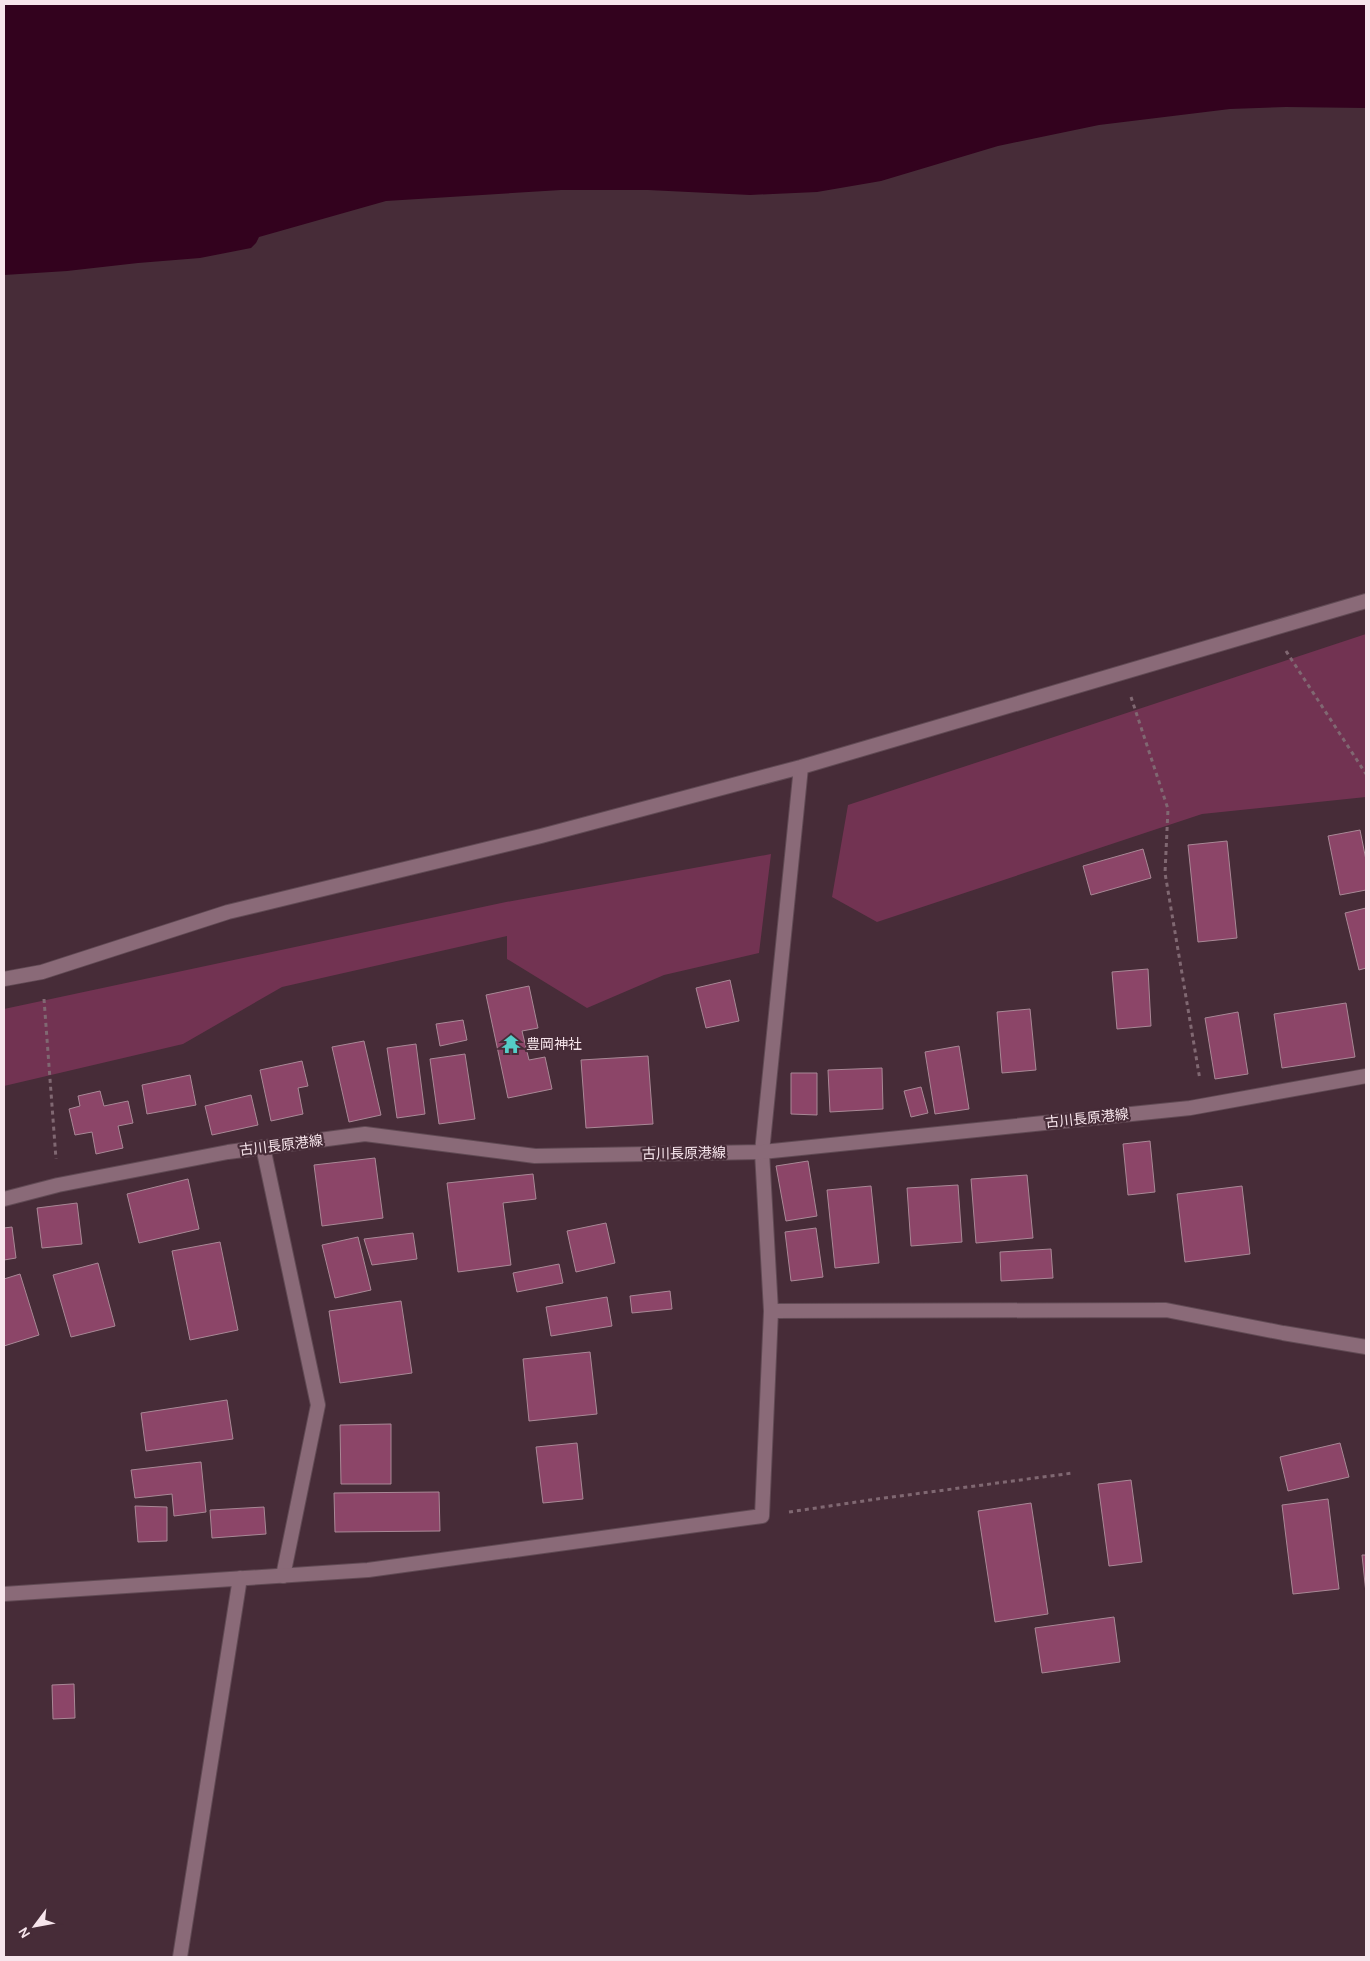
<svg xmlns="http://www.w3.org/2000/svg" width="1370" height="1961" font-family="Karla,'Noto Sans JP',sans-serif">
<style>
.green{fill:#723352}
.water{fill:#33021e}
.building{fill:#8c4568;stroke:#a98896}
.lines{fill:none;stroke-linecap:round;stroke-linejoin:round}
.service-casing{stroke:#614a54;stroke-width:16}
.minor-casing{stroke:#614a54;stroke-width:16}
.secondary-casing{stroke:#614a54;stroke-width:16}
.path{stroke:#806872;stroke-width:3;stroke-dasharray:4 4;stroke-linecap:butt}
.service{stroke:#8a6a78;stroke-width:14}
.minor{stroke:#8a6a78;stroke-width:14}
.secondary{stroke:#8a6a78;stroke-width:14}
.labels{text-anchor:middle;stroke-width:4.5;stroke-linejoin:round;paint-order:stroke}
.poi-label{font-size:14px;fill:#f7e5ec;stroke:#472c38;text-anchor:start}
.street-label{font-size:14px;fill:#f7e5ec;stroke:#472c38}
</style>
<rect width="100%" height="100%" fill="#472c38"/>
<path class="green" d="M1366 634V797L1202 814 877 922 832 897 848 805Z
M771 854 759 953 664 975 587 1008 507 959V936L282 987 183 1044 4 1086V1009L506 902Z"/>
<path class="water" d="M4 4H1366V108L1286 107 1230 109 1099 125 998 146 881 181 817 192 750 195 648 190H561L386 201 259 237 256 243 251 248 200 258 138 263 67 271 4 275Z"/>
<path class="building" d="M1360 830 1366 860V890L1340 895 1328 836Z
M1227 841 1237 938 1198 942 1188 845Z
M1143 849 1151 878 1091 895 1083 866Z
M1366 908V968L1359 970 1345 913Z
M1148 969 1151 1026 1117 1029 1112 972Z
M730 980 739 1021 706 1028 696 988Z
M529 986 538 1028 522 1031 529 1060 545 1057 552 1089 508 1098 486 995Z
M1346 1003 1355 1057 1282 1068 1274 1014Z
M1030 1009 1036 1070 1002 1073 997 1012Z
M1238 1012 1248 1074 1215 1079 1205 1018Z
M463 1020 467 1040 440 1046 436 1024Z
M364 1041 381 1115 349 1122 332 1047Z
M416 1044 425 1114 397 1118 387 1048Z
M959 1046 969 1109 935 1114 925 1052Z
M465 1054 475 1119 439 1124 430 1059Z
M648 1056 653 1124 586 1128 581 1060Z
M302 1061 308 1086 298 1088 303 1114 271 1121 260 1070Z
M882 1068 883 1109 830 1112 828 1070Z
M791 1073H817V1115L791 1114Z
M190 1075 196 1105 147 1114 142 1085Z
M921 1087 928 1113 911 1117 904 1091Z
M100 1091 104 1106 128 1101 133 1123 118 1126 123 1148 96 1154 92 1132 75 1135 69 1109 80 1106 78 1096Z
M251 1095 258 1125 212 1135 205 1106Z
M1150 1141 1155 1192 1128 1195 1123 1144Z
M375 1158 383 1218 322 1226 314 1165Z
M808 1161 817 1216 786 1221 776 1166Z
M533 1174 536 1199 503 1203 511 1265 458 1272 447 1183Z
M1027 1175 1033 1238 976 1243 971 1179Z
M188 1179 199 1229 139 1243 127 1194Z
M958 1185 962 1242 911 1246 907 1188Z
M871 1186 879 1263 835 1268 827 1190Z
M1242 1186 1250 1254 1185 1262 1177 1194Z
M77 1203 82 1244 42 1248 37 1208Z
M606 1223 615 1263 576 1272 567 1231Z
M12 1227 16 1258 4 1260V1228Z
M816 1228 823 1277 791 1281 785 1232Z
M413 1233 417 1259 372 1265 364 1239Z
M358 1237 371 1290 335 1298 322 1245Z
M220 1242 238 1330 190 1340 172 1251Z
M1051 1249 1053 1278 1001 1281 1000 1252Z
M98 1263 115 1326 71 1337 53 1275Z
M559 1264 563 1283 517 1292 513 1273Z
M20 1274 39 1335 4 1346V1279Z
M670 1291 672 1309 632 1313 630 1296Z
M607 1297 612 1326 551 1336 546 1307Z
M401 1301 412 1373 340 1383 329 1311Z
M590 1352 597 1414 529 1421 523 1359Z
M227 1400 233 1439 146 1451 141 1413Z
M391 1424V1484H341L340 1425Z
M577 1443 583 1499 543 1503 536 1447Z
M1340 1443 1349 1477 1288 1491 1280 1457Z
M201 1462 206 1512 174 1516 172 1494 135 1498 131 1470Z
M1131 1480 1142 1562 1109 1566 1098 1484Z
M439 1492 440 1531 335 1532 334 1493Z
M1328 1499 1339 1589 1293 1594 1282 1505Z
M1031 1503 1048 1614 995 1622 978 1511Z
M135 1506 167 1507V1541L138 1542Z
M264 1507 266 1534 212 1538 210 1510Z
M1362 1555H1366V1593Z
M1114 1617 1120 1662 1042 1673 1035 1628Z
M74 1684 75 1718 53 1719 52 1685Z"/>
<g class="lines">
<g class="service-casing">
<path id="service" d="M263 1147 318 1405 283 1576"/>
</g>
<g class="minor-casing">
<path id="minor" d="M4 979 42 972 228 912 541 836 801 767 1366 601
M771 1311 1166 1310 1283 1333 1366 1347
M4 1594 368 1570 762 1516 771 1311 762 1152 801 767
M180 1957 240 1578"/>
</g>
<g class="secondary-casing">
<path id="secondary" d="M4 1199 58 1185 228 1152 365 1134 535 1156 762 1152 1190 1108 1366 1076"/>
</g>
<path class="path" d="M1286 651 1366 774
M1131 697 1168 809 1165 873 1200 1080
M44 999 56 1159
M789 1512 877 1499 1073 1473"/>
<use href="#service" class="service"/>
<use href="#minor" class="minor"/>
<use href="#secondary" class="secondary"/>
</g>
<defs>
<g id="temple-bare" transform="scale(1.5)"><path d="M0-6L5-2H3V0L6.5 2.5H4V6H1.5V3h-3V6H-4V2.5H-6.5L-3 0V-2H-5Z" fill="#54cdc7" stroke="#472c38" stroke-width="2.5" paint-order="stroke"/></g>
</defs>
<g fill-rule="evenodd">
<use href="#temple-bare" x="511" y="1044"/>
</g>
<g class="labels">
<g class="poi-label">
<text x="526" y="1049">豊岡神社</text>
</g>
<g class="street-label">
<text transform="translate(1087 1118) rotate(-6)" y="5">古川長原港線</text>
<text transform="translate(281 1145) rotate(-7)" y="5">古川長原港線</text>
<text transform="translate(684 1153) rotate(-1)" y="5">古川長原港線</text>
</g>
</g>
<rect width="1370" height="1961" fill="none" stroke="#f7e5ec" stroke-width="10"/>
<g transform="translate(35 1926) rotate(238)" stroke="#472c38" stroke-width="4" paint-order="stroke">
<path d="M0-4L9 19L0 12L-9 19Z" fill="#f7e5ec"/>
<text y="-8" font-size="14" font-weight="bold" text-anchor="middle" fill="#f7e5ec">N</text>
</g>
</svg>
